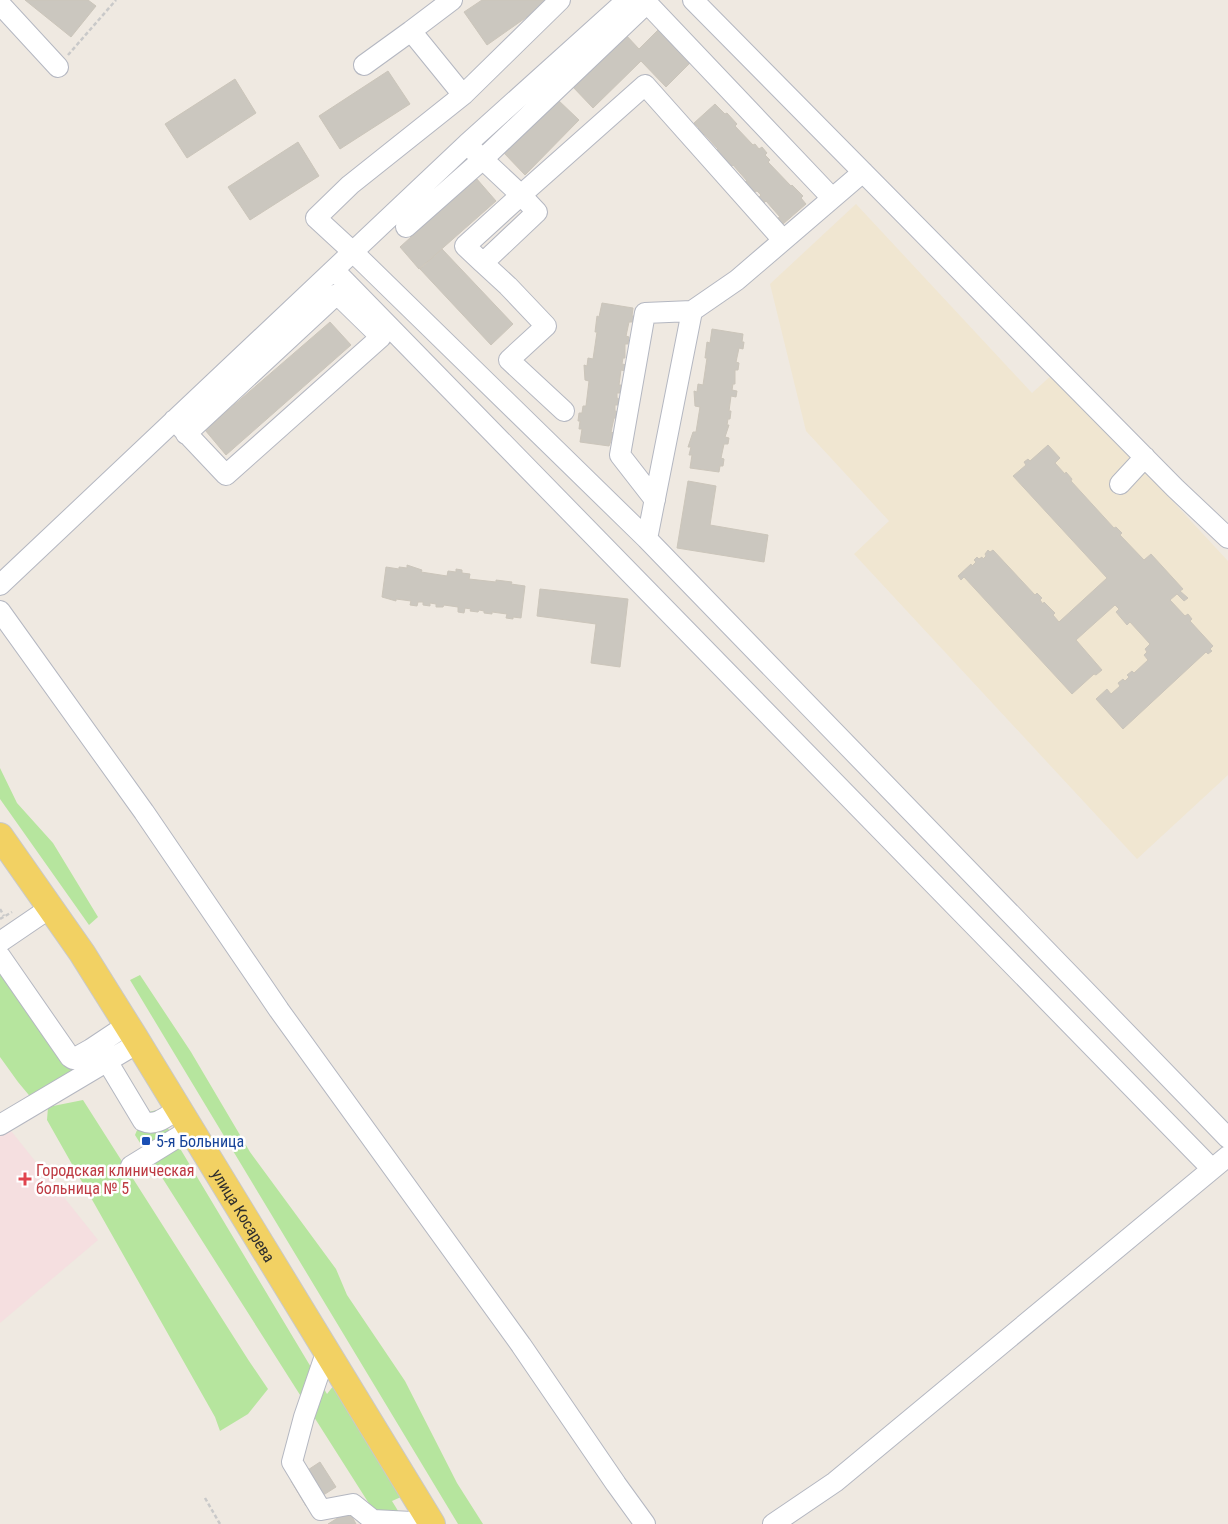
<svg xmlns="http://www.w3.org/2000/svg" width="1228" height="1524" font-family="'Roboto Condensed',sans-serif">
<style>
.education{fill:#f0e6d1}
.medical{fill:#f5dfe0}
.green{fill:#b6e59e}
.building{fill:#cbc7bf;stroke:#cbc5ba}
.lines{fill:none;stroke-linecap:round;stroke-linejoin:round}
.minor-casing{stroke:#b4b7c1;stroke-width:22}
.major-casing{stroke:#c9c9c9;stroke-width:28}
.path{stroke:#c9c9c9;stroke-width:2.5;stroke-dasharray:4 2.5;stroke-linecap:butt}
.minor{stroke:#fff;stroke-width:20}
.major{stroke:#f2d163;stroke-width:26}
.transit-dot{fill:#1a4fb4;stroke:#fff;stroke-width:2}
.health-dot{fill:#e0444e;stroke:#fff;stroke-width:2}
.labels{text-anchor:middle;stroke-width:5;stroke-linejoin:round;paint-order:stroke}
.transit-label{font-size:16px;fill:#164399;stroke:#fff;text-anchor:start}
.health-label{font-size:16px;fill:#be3a42;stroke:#fff;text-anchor:start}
.street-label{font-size:16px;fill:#2e2e2e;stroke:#fff}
</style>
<rect width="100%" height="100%" fill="#efe9e1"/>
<path class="education" d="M856 204 1032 393 1054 373 1228 561V775L1137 859 854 554 889 521 806 431 770 284Z"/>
<path class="medical" d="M0 1117 98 1240 0 1323Z"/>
<path class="green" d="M0 768 17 803 53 843 98 917 89 925 0 799Z
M0 952 83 1065 33 1100 18 1082 0 1057Z
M140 975 191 1052 250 1152 336 1269 347 1295 405 1381 457 1483 483 1524H458L130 980Z
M83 1100 249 1361 268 1389 248 1414 220 1431 215 1417 47 1120 48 1107Z
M157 1110 327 1394 334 1385 401 1497 392 1501 406 1524H382L135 1135 144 1113Z"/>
<path class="building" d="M25 0H88L96 6 71 37Z
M482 0H551L487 45 464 12Z
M659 29 691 62 666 87 641 61 593 108 572 86 625 34 639 49Z
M388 71 410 104 340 149 319 116Z
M235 79 256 113 187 158 165 124Z
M557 99 579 120 525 175 504 153Z
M715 104 725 114 727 113 737 124 735 126 753 145 755 144 759 149 762 147 767 153 765 155 770 160 768 162 791 186 792 185 803 196 801 198 806 204 783 224 778 218 780 217 766 201 764 203 759 197 761 195 757 191 755 192 745 182 747 181 733 165 731 167 717 151 718 149 704 134 703 135 697 130 699 128 694 123Z
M298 142 319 176 250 220 228 187Z
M476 178 496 201 419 269 400 247Z
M442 249 513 324 491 345 420 269Z
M602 303 633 308 632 316H634L633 322H629L626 336 629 337 628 344H625V358H623L622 364 627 365 626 371 621 370 619 385H621L620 393H617V398L619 399 618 405H615V411L619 412 618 418H614L611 432 614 433 609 446 580 442 582 429H579L580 421H578L579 413H582L583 406H586L589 381 585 380 584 365 587 366 588 358 593 359 597 332H595L597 316 599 317Z
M330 322 351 345 226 455 205 430Z
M712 329 743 334 742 342H744L743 349 739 348 736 362 739 363 738 370H735V384H733L732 390 737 391 736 397 731 396 729 411H731L730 419H728L727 425H729L725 437 729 438 728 444H724L721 458 724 459 723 466H720L719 472 690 468 692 455H689L691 447H688L693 432H696L700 407 695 406 694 391 697 392 698 384 703 385 707 358H705L707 342 710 343Z
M1048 445 1060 458 1055 463 1065 474 1066 472 1072 479 1071 481 1114 528 1116 527 1122 533 1120 535 1144 560 1151 554 1183 589 1180 591 1188 598 1184 601 1177 594 1170 600 1185 616 1188 614 1192 619 1190 621 1213 646 1210 649 1212 651 1208 654 1206 652 1123 729 1096 699 1107 689 1111 694 1120 686 1118 683 1123 679 1125 681 1129 677 1127 675 1132 671 1134 673 1148 660 1144 655 1147 652 1145 649 1150 644 1130 622 1127 625 1116 612 1119 609 1115 605 1076 640 1102 670 1096 675 1094 674 1072 694 964 577 961 580 958 576 971 564 972 566 976 562 974 560 977 557 979 559 982 557 983 559 986 556 985 554 988 550 990 552 993 550 1035 595 1037 593 1042 598 1040 600 1043 604 1044 602 1055 613 1053 615 1059 622 1107 578 1013 476 1026 465 1024 462 1028 459 1030 461Z
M688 481 716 486 710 525 768 535 764 562 677 548Z
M407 565 422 570 421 572 447 576 448 571 456 572V569L462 570V573L470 574 469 579 496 582V580L512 582 511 584 525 586 521 618 513 617V619L506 618 507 614 492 612V614L484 613V611L479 610 478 612 470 611 471 609 465 608 464 613 458 612V607L444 605 443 607H436V604L430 603V606L423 605V602H418L417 606 410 605 411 601 396 599V601L382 597 386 567 399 569V567L407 568Z
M540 589 628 599 620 667 591 663 596 624 537 616Z
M320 1462 336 1487 306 1506 291 1481Z
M349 1511 356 1524H328Z"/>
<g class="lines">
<g class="minor-casing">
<path id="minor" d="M452 0 411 31 463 95
M560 0 463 95 350 185 316 218 353 252 647 539 692 311
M693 0 1175 488 1228 538
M0 4 58 67
M364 65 411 31
M474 151 521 195 645 85 783 240
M406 227 483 159 647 3 832 198
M483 263 465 246 521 195 537 212 483 263 508 286 546 326 509 360 564 411
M334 270 1212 1169
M174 420 226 475 381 337 337 294 186 434
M1120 484 1145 457
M655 500 620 455 645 313 692 311 737 280 863 172
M647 539 1228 1138
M0 585 467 144 627 0
M0 611 144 812 279 1010 521 1345 616 1484 645 1524
M0 942 50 908
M0 956 70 1057 73 1059 91 1049 127 1025
M107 1061 143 1121C156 1127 167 1116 178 1109
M0 1125 138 1043
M131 1166 191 1129
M327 1350 304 1417 292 1462 321 1510 353 1504 373 1520 431 1523
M773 1524 835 1482 1228 1156"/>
</g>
<g class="major-casing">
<g id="major">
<path id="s1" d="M0 836 82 953 134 1036 432 1524"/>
</g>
</g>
<path class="path" d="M68 55 116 0
M0 909 4 916
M0 919 12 912
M205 1498 220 1524"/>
<use href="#minor" class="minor"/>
<use href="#major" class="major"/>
</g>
<rect class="transit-dot" x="141" y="1136" width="10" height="10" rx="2.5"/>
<path class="health-dot" d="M22.5 1171.5h5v5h5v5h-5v5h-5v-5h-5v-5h5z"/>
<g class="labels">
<g class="transit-label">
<text x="156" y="1147">5-я Больница</text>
</g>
<g class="health-label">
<text x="36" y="1176">Городская клиническая<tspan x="36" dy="18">больница № 5</tspan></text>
</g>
<g class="street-label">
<text dy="6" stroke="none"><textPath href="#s1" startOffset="451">улица Косарева</textPath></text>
</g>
</g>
</svg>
